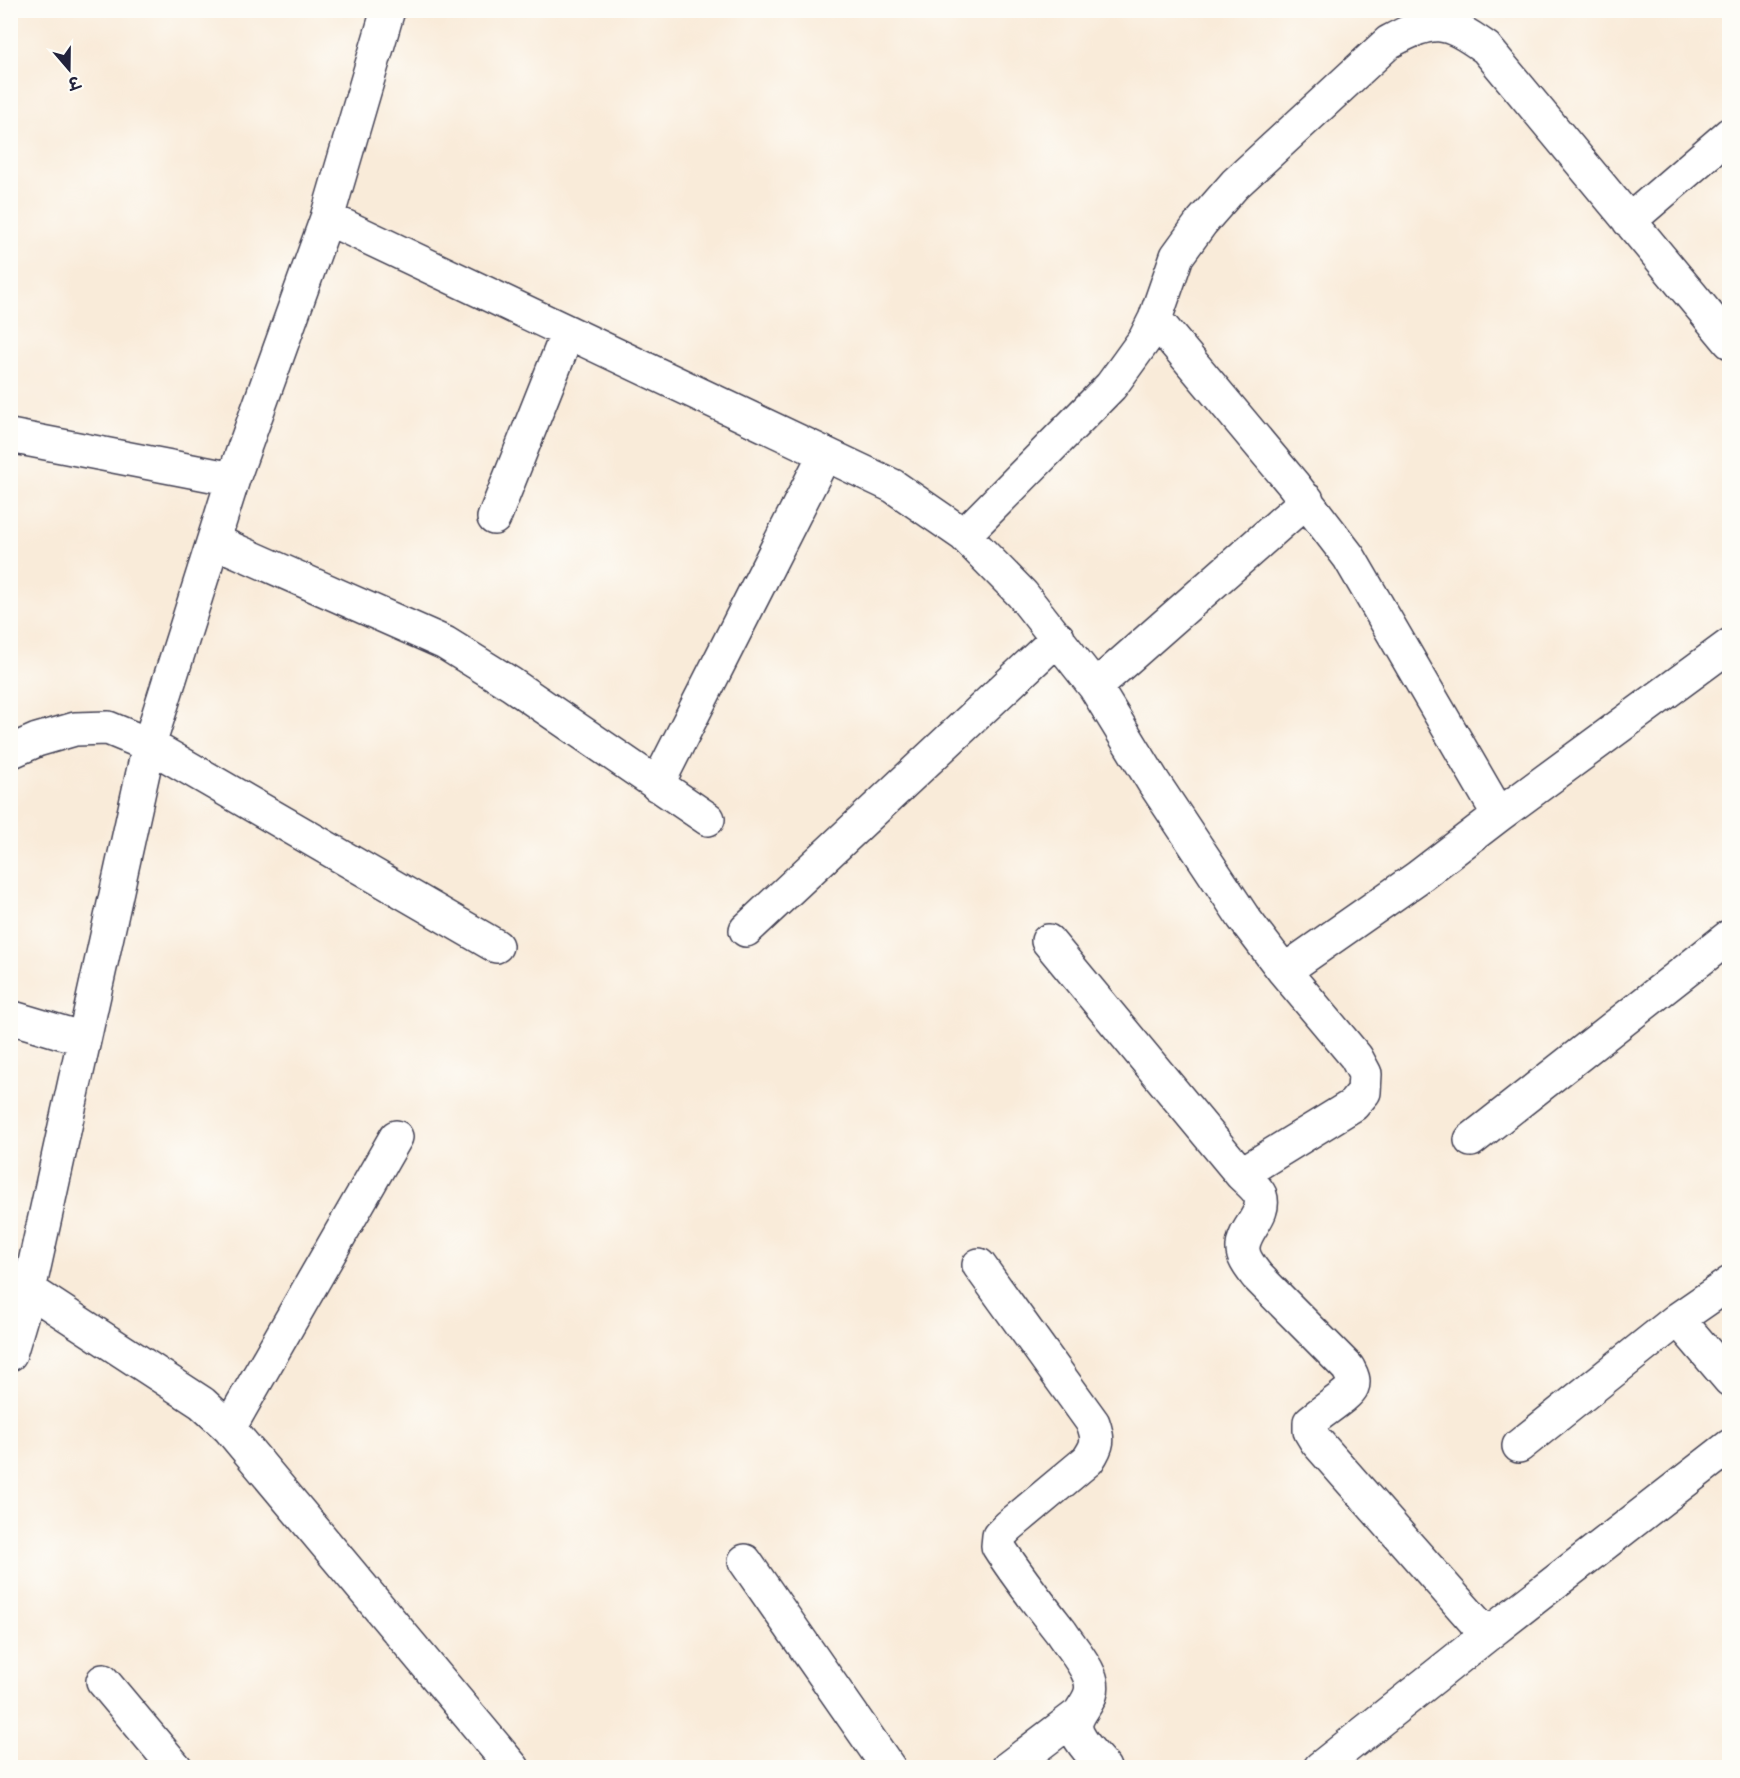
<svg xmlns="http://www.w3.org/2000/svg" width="1740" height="1778" font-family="Delius,'Playpen Sans Deva',sans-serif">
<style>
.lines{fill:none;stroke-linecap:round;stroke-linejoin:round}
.street-casing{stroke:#424053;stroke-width:36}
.street{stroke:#fff;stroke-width:33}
</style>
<rect width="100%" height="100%" fill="#fdfcf7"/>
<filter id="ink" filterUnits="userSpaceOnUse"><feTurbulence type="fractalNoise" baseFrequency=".0167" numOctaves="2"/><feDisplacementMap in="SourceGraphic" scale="12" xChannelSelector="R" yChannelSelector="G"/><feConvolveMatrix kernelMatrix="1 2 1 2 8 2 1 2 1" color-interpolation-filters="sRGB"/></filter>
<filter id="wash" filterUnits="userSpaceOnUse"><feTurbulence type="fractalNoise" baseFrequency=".008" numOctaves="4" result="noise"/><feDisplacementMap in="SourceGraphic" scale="24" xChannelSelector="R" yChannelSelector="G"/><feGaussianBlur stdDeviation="1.35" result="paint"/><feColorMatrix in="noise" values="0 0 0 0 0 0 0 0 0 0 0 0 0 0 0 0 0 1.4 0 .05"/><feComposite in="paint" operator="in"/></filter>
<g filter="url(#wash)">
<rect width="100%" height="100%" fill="#f9ebd9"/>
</g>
<g filter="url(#ink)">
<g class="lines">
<g class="street-casing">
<path id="street" d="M327 218 893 486 964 535 1111 386 1145 339 1155 319 1177 256 1201 223 1235 184 1389 42C1434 18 1444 18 1486 48L1730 342
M1629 221 1730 134
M1155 319 1293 484 1349 557 1499 815
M10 436 233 479
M494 518 568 332
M964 535 1022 594 1095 687 1154 783 1243 917 1284 971 1356 1057 1365 1074 1364 1092 1353 1105 1241 1174
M214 541 445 643 511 684 708 819
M1095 687 1307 500
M10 752 37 740 75 729 108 728 149 745 496 946
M657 785 825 454
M746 930 1058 638
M1048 941 1241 1174C1247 1180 1257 1188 1260 1195 1267 1215 1244 1228 1243 1247 1242 1258 1251 1268 1257 1276L1348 1368C1351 1374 1355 1380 1352 1387 1349 1395 1319 1413 1310 1422V1431L1316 1441 1487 1635
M1284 971 1417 878 1499 815 1730 645
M10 1017 84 1039
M1471 1140 1730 936
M979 1265 1093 1423C1099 1440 1098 1445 1088 1460L1009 1526 999 1536 998 1546C1017 1576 1039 1604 1061 1632 1070 1646 1083 1660 1089 1675 1101 1703 1067 1712 1078 1735 1084 1747 1095 1757 1104 1768
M29 1290 202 1403 229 1428 513 1768
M1678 1319 1730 1380
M10 1354 29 1290 149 745 233 479 327 218 388 10
M229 1428 396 1137
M1519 1446 1678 1319 1730 1283
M745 1561 889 1768
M103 1681 176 1768
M1008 1768 1079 1714
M1320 1768 1487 1635 1730 1446"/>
</g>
<use href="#street" class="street"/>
</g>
</g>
<rect width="1740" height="1778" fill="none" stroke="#fdfcf7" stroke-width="36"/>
<g transform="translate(69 69) rotate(160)" stroke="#fdfcf7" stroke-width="4.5" paint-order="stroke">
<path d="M0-4.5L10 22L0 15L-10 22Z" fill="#22223b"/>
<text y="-9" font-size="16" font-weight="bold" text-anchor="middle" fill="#22223b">उ</text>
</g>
</svg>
